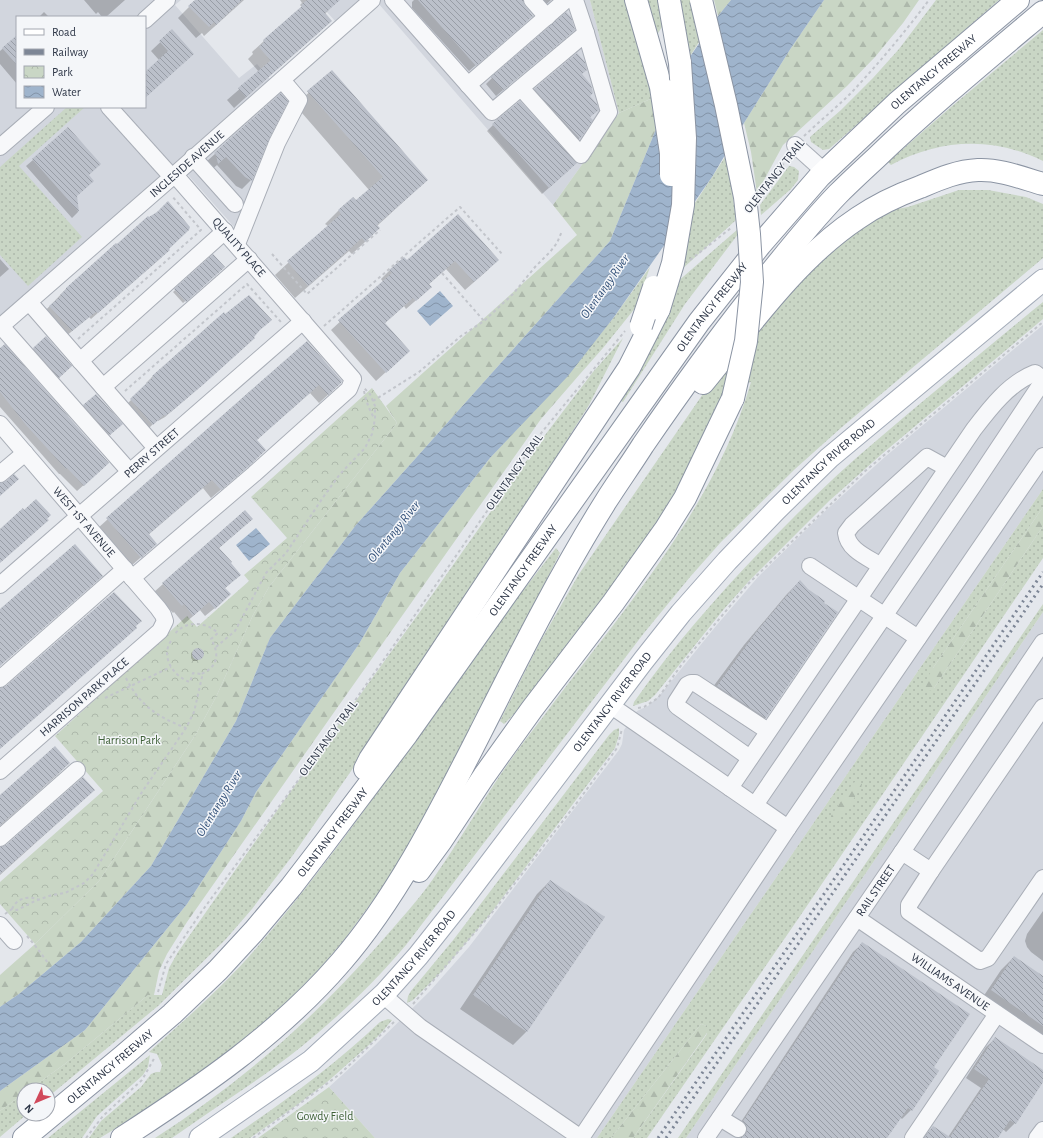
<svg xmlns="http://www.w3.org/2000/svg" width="1043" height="1138" font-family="'Alegreya Sans',sans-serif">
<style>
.built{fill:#d2d6de;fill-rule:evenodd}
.grass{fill:url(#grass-dots)}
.forest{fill:url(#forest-firs)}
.park{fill:url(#park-crowns)}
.water{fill:url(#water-waves)}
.shadow{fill:#0003}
.building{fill:url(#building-back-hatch)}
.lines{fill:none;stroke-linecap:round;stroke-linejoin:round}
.minor-casing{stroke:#a9aeb7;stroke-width:18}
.major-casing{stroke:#a3abb8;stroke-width:23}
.highway-casing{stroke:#8b94a3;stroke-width:24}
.path{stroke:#c2c5cb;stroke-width:2;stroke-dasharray:3 3;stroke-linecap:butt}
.minor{stroke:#f7f8fa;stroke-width:16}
.major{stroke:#fff;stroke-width:21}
.highway{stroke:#fff;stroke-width:22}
.rail{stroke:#7d8696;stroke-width:3;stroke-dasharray:2 4;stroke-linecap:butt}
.highway-bridge-casing{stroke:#8b94a3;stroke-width:24;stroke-linecap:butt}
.highway-bridge{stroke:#fff;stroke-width:22}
.labels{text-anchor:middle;stroke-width:3;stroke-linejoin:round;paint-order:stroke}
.street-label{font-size:12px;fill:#2b3445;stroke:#f4f6f9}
.park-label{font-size:12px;fill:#3f6138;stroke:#f4f6f9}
.water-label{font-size:13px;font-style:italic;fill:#34527a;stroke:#f4f6f9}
</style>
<defs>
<pattern id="grass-dots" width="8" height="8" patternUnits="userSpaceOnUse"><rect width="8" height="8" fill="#c9d6c5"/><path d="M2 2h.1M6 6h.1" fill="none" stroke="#adb8ab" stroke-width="1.8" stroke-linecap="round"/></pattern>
<pattern id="forest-firs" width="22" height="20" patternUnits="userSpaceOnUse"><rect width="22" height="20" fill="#c9d6c5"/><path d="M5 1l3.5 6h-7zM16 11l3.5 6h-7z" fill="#adb8ab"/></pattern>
<pattern id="park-crowns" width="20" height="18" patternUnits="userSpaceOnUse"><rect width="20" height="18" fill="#c9d6c5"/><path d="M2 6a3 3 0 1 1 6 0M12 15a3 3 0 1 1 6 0" fill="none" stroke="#adb8ab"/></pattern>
<pattern id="water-waves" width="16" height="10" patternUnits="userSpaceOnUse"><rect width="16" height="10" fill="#9fb4cc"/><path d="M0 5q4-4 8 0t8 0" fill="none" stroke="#8293a7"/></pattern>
<pattern id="building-back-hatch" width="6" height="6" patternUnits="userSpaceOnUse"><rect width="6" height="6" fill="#bbc0ca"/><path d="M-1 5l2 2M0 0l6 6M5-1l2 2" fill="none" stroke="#989da6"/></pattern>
</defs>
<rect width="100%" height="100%" fill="#e4e7ec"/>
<path class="built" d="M0 0H181L175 5 239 78 257 64 275 85 305 100 244 238 180 166 0 323ZM17 17H145V107H17Z
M316 0H590L619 113 553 205 378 3 345 32Z
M1043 325V489L597 1138H375L329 1087 374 1046 430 991 469 947 619 750 622 744 624 730 637 711 648 706 660 695 716 626 758 577 823 513 886 456Z
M1043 612V1138H686L933 774Z"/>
<path class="grass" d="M590 0H628L655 97 619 113Z
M644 0H661L665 22 655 38Z
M678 0H690L699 42 687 61Z
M936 0H999L829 149 823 150 811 142 810 137 841 110 873 78 899 49Z
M1043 30V161C993 136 939 139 891 165L888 162 951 107Z
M67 107H85L19 166 82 237 28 286 0 255V167Z
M727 154 736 220 680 271 693 206Z
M789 166 794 167 799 171 798 180 791 189 761 215 760 205Z
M959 190H988L1026 197 1043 204V258L842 427 795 469 721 542 690 577 644 633 406 945C374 983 339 1016 301 1047 260 1080 215 1107 172 1138H155C239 1084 314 1019 380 943 398 922 417 902 433 879 453 850 472 819 491 789 507 764 525 740 543 717 621 612 714 510 751 382L724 389 716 417 702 451 656 528 522 706 504 724 500 721 539 644 579 574 705 391 776 301 831 248 885 211 908 207Z
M738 229 739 233 685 304 623 402 621 401 647 353 676 283Z
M650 267 636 307 603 348 580 374V368L574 367 614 317Z
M1043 302V319L883 453 829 501 749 581 724 609 655 695 648 701 633 706 634 702C681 635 736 575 794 517 820 491 847 465 876 441 931 394 987 348 1043 302Z
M623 338 589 405 567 440 425 664 293 855 252 909 226 939 158 1006 48 1097V1090H29L66 1063 148 995H162L169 968 178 952 283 802 432 595 539 443 593 372Z
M1043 489V507L933 668 934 688 1043 526V558L796 922 647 1138H633L707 1034V1026L701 1024 611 1138H597Z
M556 548 560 553 437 797 390 877 344 940 322 966 288 1001 268 1020 238 1044 178 1089 136 1116 100 1138H89L101 1121 141 1087 151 1074 156 1072H160L162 1065 157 1054 149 1052C187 1018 226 984 259 945 339 852 407 749 478 649 503 615 530 582 556 548Z
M1043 604V612L686 1138H678Z
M619 728V735L615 748 488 917 443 970 413 1000 407 1003 408 996 411 991 454 939 609 735 614 730Z
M388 1019 392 1020 383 1031 370 1044 326 1083 297 1105 250 1138H231C283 1102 334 1066 380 1022Z
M150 1055 148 1067 143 1075 97 1116 82 1138H48Z
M24 1093V1114H27L0 1137V1111Z"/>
<path class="forest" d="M714 0H731L718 16Z
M824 0H919L903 23 875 57 847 86 783 145 757 193 751 152 744 123 791 48Z
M655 97 659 122 610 241 356 525 270 638 236 721 151 866 81 942 19 994 0 1007V975L35 944 99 881 196 734 216 697 253 615 269 587 397 423 386 406 577 235 553 205 619 113Z
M574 367 580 368V374L541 419 330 718 187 922 167 954 159 971 154 995H148L66 1063 29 1090H24V1093L0 1111V1091L85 1030 187 904 241 821 256 792 359 644 400 573 490 458Z
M1043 507V526L934 688 930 691 925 689 924 684 933 668Z
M857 781 862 784 861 788 840 819 836 823 832 822 831 816 853 783Z
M701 1024 707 1026V1033L633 1138H611Z"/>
<path class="park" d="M372 388 397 423 269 587 253 615 216 697 196 734 99 881 35 944 0 904V882L103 791 55 736 187 616 197 627 249 581 244 575 287 538 251 497Z
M329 1087 375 1138H258Z"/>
<path class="water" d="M731 0H824L791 48 744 123 712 177 614 317 568 376 490 458 400 573 359 644 256 792 241 821 187 904 85 1030 0 1091V1007L19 994 81 942 151 866 236 721 270 638 356 525 610 241 659 122 687 61 718 16Z
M440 291 453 306 430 326 417 311Z
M256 528 270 544 249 561 236 545Z"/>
<path class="shadow" d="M84 0H125L106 17H102L98 12 96 14Z
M196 0H244L204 36 202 33 196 38 178 18Z
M300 0H335L336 2 325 14 331 21 234 108 227 100 259 72 248 59 253 54 252 52 264 41 302 7 300 5 302 3Z
M414 0H522L526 22 469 71 412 8V2Z
M532 0H551L541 9Z
M44 12 49 17H39Z
M172 31 184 62 145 97V73L159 60 151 51Z
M17 36V84L0 64V51Z
M567 36 496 96 486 84 492 78Z
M332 72 427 180 377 226 379 228 366 241 352 254 349 251 295 298 275 275 328 226 325 224 338 211 353 198 356 202 369 190 295 105Z
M581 74 588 96 589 117 591 120 579 139 573 145 529 96 535 89Z
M281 95 268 138 251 180 242 189 236 186 217 165 209 172 206 162Z
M493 125 569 170 542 194 487 131Z
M33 160 88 176 76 196 78 212 72 218 26 166Z
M458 216 489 269 465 290 446 269 428 285 422 295 406 309 404 306 384 324 409 351 376 381 331 330 383 282 381 279 389 271 404 258 407 261Z
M213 256 224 267 183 303 173 292Z
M162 257 91 319 89 317 65 337 43 313 66 289Z
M0 259 9 269 0 277Z
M212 323 255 334 196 390 165 417 158 421 157 420 146 431 125 406 147 384 146 383 152 377Z
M46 338 71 366 57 379 32 350Z
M307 343 331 392 319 403 310 393 256 440 238 475 211 498 203 488 148 535 156 544 131 566 98 528 248 393Z
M0 350 102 469 77 491 60 474H59L0 407Z
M96 395 121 424 108 436 82 407Z
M243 527 219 548 231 583 225 588 221 603 205 616 200 610 184 624 174 612 173 613 154 592 163 584Z
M800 581 807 590 836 613 765 718 752 731 704 699 744 645 787 594Z
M196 649H199L203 652V655L197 661H193L191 658V653Z
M69 763 56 776 0 826V796Z
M80 803 0 875V848L7 846Z
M550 881 604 917 526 1032 513 1045 460 1009 537 894Z
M1043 911V961L1031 952 1027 947 1025 941 1027 934Z
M862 944 933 1068 911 1110 902 1119 900 1117 886 1138H739L738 1134 735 1131 853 952Z
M1014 957 1043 977V1048L979 1003 1001 970Z
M995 1039 1043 1071V1081L1015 1123 1006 1132 1003 1129 997 1138H923L933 1127 948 1137 981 1088 966 1078 986 1047Z"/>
<path class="building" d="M195 0H242L216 25 214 22 209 27 188 6Z
M307 0H340L325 13 332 21 246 97 238 88 270 61V60L259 47 264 42 263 40 302 6 301 5Z
M418 0H523L525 6 533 16 476 66Z
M566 12 571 17 575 30 503 90 491 77Z
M172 29 194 54 145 98V72L168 51 159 41Z
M17 35V65L2 48Z
M577 53 585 62 587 70 582 74 591 85 593 93 590 96 597 104 599 110 590 117 593 120 580 139 534 89Z
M332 70 428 180 377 225 380 228 365 242 362 238 308 286 287 261 341 214 338 210 353 197 356 200 383 177 307 91Z
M281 93 288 101 269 139 252 181 245 177 226 157 218 164 216 155 214 153Z
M520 101 577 163 549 188 492 124Z
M68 127 101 164 89 175 94 181 77 196 79 212 32 159Z
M168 201 190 227 189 230 169 249 170 250 123 291 98 313 96 312 72 331 49 306 61 296 60 295 66 289V288L116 243 117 244 148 216 149 217 157 212Z
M458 214 499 260 474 282 455 261 429 284 432 287 416 301 413 298 385 323 410 351 386 373 338 320 392 273 389 270 404 257 407 260Z
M213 254 225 267 186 302 174 289Z
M249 295 272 320 260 330 254 337 255 338 204 384 172 411 165 416 164 415 153 425 130 399 132 397 153 377 152 376 224 312 225 314Z
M46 336 72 366 59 378 33 348Z
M307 341 342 381 341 383 328 395 319 385 257 440 266 450 248 467 221 490 212 480 149 534 157 544 141 558 106 518 249 392Z
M5 344 109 463 84 486 67 468 66 469 26 425 0 392V348Z
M96 394 123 424 110 435 83 405Z
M14 474 19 479 0 496V483L6 481Z
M36 499 51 515 47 519 49 520 0 563V529L23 508 24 510Z
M245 510 253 519 219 548 232 562 231 563 241 575 225 588 231 594 215 609 209 602 193 616 184 604 182 606 162 583Z
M75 544 103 576 0 666V609Z
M800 580 808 589 825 601 824 603 838 612 766 718 717 686 757 631Z
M114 592 142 621 136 626 137 628 0 749V688L6 686Z
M192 654a6 6 0 1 1 12 0a6 6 0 1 1-12 0Z
M55 746 70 763 0 825V795Z
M83 777 95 790 0 874V847L6 845Z
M550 880 605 917 527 1032 473 995Z
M862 942 970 1014 934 1067 939 1071 912 1111 908 1108 887 1138H740L746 1134 747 1130 746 1125 743 1121Z
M1014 956 1043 976V1026L991 990Z
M995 1037 1043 1070V1082L1016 1124 1010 1120 998 1138H924L933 1126 950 1137 989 1079 974 1069Z"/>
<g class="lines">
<g class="minor-casing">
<g id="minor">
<path d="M393 0 492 112 586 33 609 112 581 155 521 88"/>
<path d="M532 0 547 17"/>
<path d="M575 0 586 33"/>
<path d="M145 20 167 0"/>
<path d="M468 85 566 0"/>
<path d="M109 107 172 177"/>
<path d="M795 145 825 172"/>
<path d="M0 147 46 107"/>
<path d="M193 157 235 204"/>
<path d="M237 244 277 143 299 100 282 80"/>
<path d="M29 302 156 448"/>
<path d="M1 326 130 472"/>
<path id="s1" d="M0 327 172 177 372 0"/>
<path d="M80 361 225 231"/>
<path d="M103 387 249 259"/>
<path id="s2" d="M0 424 158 608 163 615 165 621 160 631 0 771"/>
<path d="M0 474 25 453"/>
<path d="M810 566 918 638"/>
<path d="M881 566C867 557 848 550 846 533L852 525 927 457 947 468"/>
<path d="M132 578 254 474 349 389 353 379 175 175"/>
<path id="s3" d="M0 585 303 321"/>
<path d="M0 679 125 569"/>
<path d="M610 705 788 828 1043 456"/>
<path d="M750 758 678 707 676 705V702L687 685 691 683H695L768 731"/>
<path d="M730 788 974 429C990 408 1009 383 1035 373L1043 379"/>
<path d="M755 805 973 486 1043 381"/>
<path d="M0 838 77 770"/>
<path d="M902 852 931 871 1043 707"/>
<path d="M931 871 909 905V912L980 961 988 958 1043 878"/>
<path id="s4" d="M857 918 1043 1045"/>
<path d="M0 925 14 941"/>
<path d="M383 995 420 1027 581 1138 788 828"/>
<path d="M720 1118 738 1129"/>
<path id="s5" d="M706 1138 902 852 1043 642"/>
<path d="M913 1138 997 1014"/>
<path d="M1037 1138 1043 1130"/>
</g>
</g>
<g class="major-casing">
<g id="major">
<path id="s6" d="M200 1138 311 1061 385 993 418 956 460 903 643 661 681 613 727 561 776 510 829 458 1043 280"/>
</g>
</g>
<g class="highway-casing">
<g id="highway">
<path d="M636 0 661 87"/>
<path d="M669 0 680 63"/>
<path d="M703 383C749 327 796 259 858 218 877 205 898 195 920 187 939 179 957 171 978 170 1000 169 1022 178 1043 184"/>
<path d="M365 769 370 759 629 368 659 309"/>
<path d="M419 871 441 841 484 776 532 709 613 603 665 530 685 498 733 398"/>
<path id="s7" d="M24 1138 122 1057 172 1014 218 970 254 931 291 887 324 844 407 734 699 322 760 245 820 176 897 103 1018 0"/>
<path d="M122 1138C201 1087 279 1034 341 962 398 896 439 813 479 735 519 656 559 576 606 501 618 482 631 464 643 445 678 394 714 344 752 296 780 261 807 226 838 194 850 182 863 170 876 158 929 107 986 60 1043 12"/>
</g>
</g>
<path class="path" d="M804 136C820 121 837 107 852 92 879 63 905 32 929 0
M762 196 788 157
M272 254 307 294 380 230
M690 260 731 228
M442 273 484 321
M324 326 460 207 502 254
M78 339 201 230 172 196
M125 391 247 284 281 322
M364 391C366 401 369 409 374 418
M373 401 419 372 461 336 484 321 499 307 513 294 535 267 550 252 557 243 562 231
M171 641C160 657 174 677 190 682L193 673 201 674
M216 647 235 631 266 573 286 553 324 496 340 474 365 448 372 434 375 419V406L373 401 370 394 363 387
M126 678C140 706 158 717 186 728
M105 698 171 667
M638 708 644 707 658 698 682 664 749 583 864 472 1043 322
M12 909C17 898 27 896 38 899
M5 914 12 909 17 910 35 901 52 895 65 893 84 883 93 874 142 792 186 728 194 712 202 677 201 674C218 667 220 654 211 639L218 633C205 621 185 620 174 635
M27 936 37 948 48 963
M158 992 166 964 202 911 308 767 392 648 542 432 625 331
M413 1004 495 909 579 800 617 748 622 729
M86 1138 103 1116 142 1080 155 1057
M253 1138 340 1074 394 1022"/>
<use href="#minor" class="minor"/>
<use href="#major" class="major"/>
<use href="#highway" class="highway"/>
<path class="rail" d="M658 1138 1043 572
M666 1138 1043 584"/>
<g class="highway-bridge-casing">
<path id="highway-bridge" d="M701 0 726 105 745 197 749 234 752 282 746 341 733 398
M661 87 671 153V175
M659 309 673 263 683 205 685 138 680 63
M641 326 654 287"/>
</g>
<use href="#highway-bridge" class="highway-bridge"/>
</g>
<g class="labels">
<g class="street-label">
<text dy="4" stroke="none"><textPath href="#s7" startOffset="1408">OLENTANGY FREEWAY</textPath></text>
<text dy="4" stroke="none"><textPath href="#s1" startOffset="248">INGLESIDE AVENUE</textPath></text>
<text transform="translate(774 176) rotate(-52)" y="4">OLENTANGY TRAIL</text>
<text transform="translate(239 247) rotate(49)" y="4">QUALITY PLACE</text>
<text dy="4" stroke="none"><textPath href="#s7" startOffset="1084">OLENTANGY FREEWAY</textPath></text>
<text dy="4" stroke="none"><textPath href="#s3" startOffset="201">PERRY STREET</textPath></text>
<text dy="4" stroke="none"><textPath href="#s6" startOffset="929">OLENTANGY RIVER ROAD</textPath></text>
<text transform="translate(514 472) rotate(-55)" y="4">OLENTANGY TRAIL</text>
<text dy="4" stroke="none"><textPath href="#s2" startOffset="129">WEST 1ST AVENUE</textPath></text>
<text dy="4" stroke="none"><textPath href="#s7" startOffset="760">OLENTANGY FREEWAY</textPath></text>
<text transform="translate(84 697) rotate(-41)" y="4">HARRISON PARK PLACE</text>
<text dy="4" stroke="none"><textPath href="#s6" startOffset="605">OLENTANGY RIVER ROAD</textPath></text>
<text transform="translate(328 738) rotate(-54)" y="4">OLENTANGY TRAIL</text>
<text dy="4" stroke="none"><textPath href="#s7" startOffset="436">OLENTANGY FREEWAY</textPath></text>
<text dy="4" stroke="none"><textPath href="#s5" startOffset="300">RAIL STREET</textPath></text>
<text dy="4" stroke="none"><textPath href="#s6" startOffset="281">OLENTANGY RIVER ROAD</textPath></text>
<text dy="4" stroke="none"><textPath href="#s4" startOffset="113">WILLIAMS AVENUE</textPath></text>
<text dy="4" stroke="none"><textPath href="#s7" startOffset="112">OLENTANGY FREEWAY</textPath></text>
</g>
<g class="park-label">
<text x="129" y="744">Harrison Park</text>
<text x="325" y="1120">Gowdy Field</text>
</g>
<g class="water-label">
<text transform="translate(604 286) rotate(-55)" y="5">Olentangy River</text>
<text transform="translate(393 531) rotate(-51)" y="5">Olentangy River</text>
<text transform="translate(218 803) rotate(-58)" y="5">Olentangy River</text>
</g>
</g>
<rect x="16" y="16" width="130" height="92" fill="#f4f6f9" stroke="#a4a8b1"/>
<rect x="24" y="29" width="20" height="6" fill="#ffffff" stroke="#a4a8b1"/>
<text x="52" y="36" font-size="12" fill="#2b3445">Road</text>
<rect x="24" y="49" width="20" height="6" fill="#7d8696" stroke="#a4a8b1"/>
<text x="52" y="56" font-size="12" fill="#2b3445">Railway</text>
<rect x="24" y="66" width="20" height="12" fill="url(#park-crowns)" stroke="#a4a8b1"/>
<text x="52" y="76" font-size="12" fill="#2b3445">Park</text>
<rect x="24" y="86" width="20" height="12" fill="url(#water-waves)" stroke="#a4a8b1"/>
<text x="52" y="96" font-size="12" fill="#2b3445">Water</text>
<g transform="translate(36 1102) rotate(226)"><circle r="19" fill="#f4f6f9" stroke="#a4a8b1"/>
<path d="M0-3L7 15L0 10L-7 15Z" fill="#d1495b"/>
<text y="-6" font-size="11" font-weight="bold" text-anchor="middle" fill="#2b3445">N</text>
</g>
</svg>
